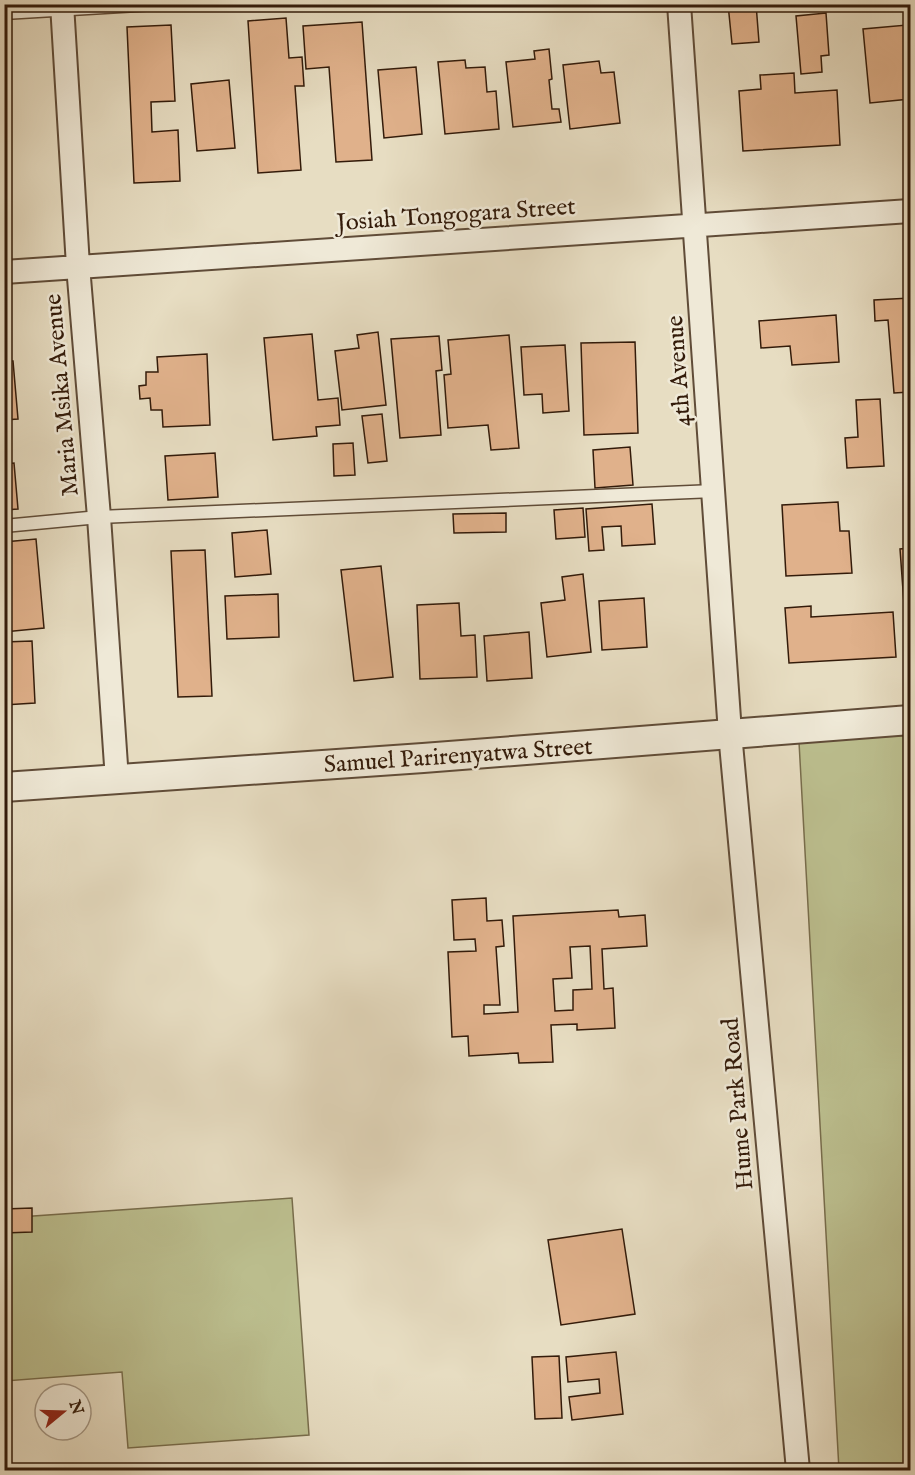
<svg xmlns="http://www.w3.org/2000/svg" width="915" height="1475" font-family="'IM FELL English',serif">
<style>
.green{fill:#bcbf8f;stroke:#786d4c;stroke-width:1.5}
.building{fill:#e0b18b;stroke:#331b0a;stroke-width:1.5;fill-rule:evenodd}
.lines{fill:none;stroke-linecap:round;stroke-linejoin:round}
.service-casing{stroke:#604c38;stroke-width:15}
.minor-casing{stroke:#604c38;stroke-width:26}
.tertiary-casing{stroke:#604c38;stroke-width:32}
.service{stroke:#efe9d7;stroke-width:12}
.minor{stroke:#efe9d7;stroke-width:22}
.tertiary{stroke:#efe9d7;stroke-width:28}
.labels{text-anchor:middle;stroke-width:5;stroke-linejoin:round;paint-order:stroke}
.street-label{font-size:24px;fill:#331b0a;stroke:#efe9d7}
</style>
<rect width="100%" height="100%" fill="#e7ddc2"/>
<filter id="stains"><feTurbulence type="fractalNoise" baseFrequency=".00333" numOctaves="4"/><feColorMatrix values="0 0 0 0 .2 0 0 0 0 .09 0 0 0 0 .02 0 0 0 .5 -.17"/></filter>
<radialGradient id="worn" r=".72"><stop offset=".6" stop-color="#630" stop-opacity="0"/><stop offset="1" stop-color="#630" stop-opacity=".3"/></radialGradient>
<path class="green" d="M910 735V1470H839L799 742Z
M292 1198 309 1435 128 1448 122 1372 5 1381V1218Z"/>
<path class="building" d="M728 4H756L759 42 732 44Z
M826 13 829 55 821 56 822 72 801 74 796 16Z
M286 18 289 58 302 57 304 86H295L301 170 258 173 248 21Z
M362 22 372 160 336 162 329 67 306 69 303 26Z
M171 25 175 101 151 102 152 132 178 130 180 181 134 183 127 27Z
M907 25 910 66V99L870 103 863 29Z
M549 49 552 79 549 80 552 109H559L561 122 513 127 506 62 535 59 534 51Z
M465 60 466 68 485 67 487 92 496 91 499 129 445 134 438 62Z
M599 61 601 73 614 72 620 123 570 129 563 65Z
M416 67 422 134 384 138 378 70Z
M794 73 795 93 837 90 840 145 743 151 739 91 761 89 760 75Z
M229 80 235 148 197 151 191 84Z
M910 298V392L894 393 888 320 875 321 874 300Z
M836 315 839 362 792 365 790 346 761 348 759 321Z
M378 332 386 405 342 410 335 351 359 348 357 335Z
M312 334 318 400 338 398 340 425 316 427 317 436 273 440 264 338Z
M509 335 519 448 491 450 488 425 448 428 444 375 451 374 448 340Z
M439 336 442 370 436 371 441 435 400 438 391 339Z
M635 342 638 433 584 435 581 343Z
M565 345 569 411 543 413 542 394 524 395 521 347Z
M207 354 210 425 163 427 162 410H151L150 398 140 399 139 386 146 385V372H158L157 357Z
M4 361H13L18 419 4 420Z
M880 399 884 466 847 468 845 438 858 437 856 400Z
M382 414 387 461 368 463 362 416Z
M353 443 355 475 334 476 333 444Z
M630 447 633 485 595 488 593 450Z
M215 453 218 497 168 500 165 456Z
M14 463 18 509 4 510V464Z
M838 502 840 531H849L852 573 786 576 782 505Z
M652 504 655 544 622 546 621 526 602 527 604 550 589 551 586 509Z
M583 508 585 537 556 539 554 510Z
M506 513V532L454 533 453 514Z
M267 530 271 574 235 577 232 533Z
M36 539 44 628 4 632V542Z
M910 548V603L904 604 900 549Z
M205 550 212 696 178 697 171 551Z
M381 566 393 677 354 681 341 570Z
M583 574 591 652 547 657 541 603 565 600 562 577Z
M278 594 279 637 227 639 225 596Z
M644 598 647 647 602 650 599 601Z
M459 603 461 636 475 635 477 677 420 679 417 605Z
M811 606V617L893 612 896 657 789 663 785 608Z
M529 632 532 678 487 681 484 636Z
M32 641 35 703 4 705V642Z
M486 898 487 921 502 920 504 946 496 947 500 1005H484V1014L518 1012 513 916 618 910 619 917 645 915 647 946 602 949 604 989 613 988 615 1028 577 1030V1024L551 1025 553 1062 519 1063 518 1053 469 1056 468 1036 452 1037 448 952 476 951 475 939 454 940 452 900ZM590 946 592 989 573 990V1010L555 1011 553 979 572 978 570 947Z
M32 1208V1232L4 1233V1209Z
M622 1229 635 1314 561 1325 548 1240Z
M616 1352 623 1414 572 1420 569 1397 600 1393 599 1379 568 1382 566 1357Z
M559 1356 562 1418 535 1419 532 1357Z"/>
<g class="lines">
<g class="service-casing">
<path id="service" d="M4 13 155 4
M4 526 99 517 714 491"/>
</g>
<g class="minor-casing">
<path id="minor" d="M62 4 78 266 99 517 117 780
M679 4 730 733 798 1470
M4 272 910 211"/>
</g>
<g class="tertiary-casing">
<path id="tertiary" d="M4 787 423 758 910 720"/>
</g>
<use href="#service" class="service"/>
<use href="#minor" class="minor"/>
<use href="#tertiary" class="tertiary"/>
</g>
<g class="labels">
<g class="street-label">
<text transform="translate(456 214) rotate(-4)" y="8">Josiah Tongogara Street</text>
<text transform="translate(678 371) rotate(-94)" y="8">4th Avenue</text>
<text transform="translate(61 395) rotate(-95)" y="8">Maria Msika Avenue</text>
<text transform="translate(458 755) rotate(-4)" y="8">Samuel Parirenyatwa Street</text>
<text transform="translate(737 1104) rotate(-95)" y="8">Hume Park Road</text>
</g>
</g>
<rect width="915" height="1475" fill="none" stroke="#e7ddc2" stroke-width="24"/>
<rect x="6" y="6" width="903" height="1463" fill="none" stroke="#331b0a" stroke-width="3"/>
<rect x="12" y="12" width="891" height="1451" fill="none" stroke="#331b0a" stroke-width="1.5"/>
<g transform="translate(63 1412) rotate(71)"><circle r="28" fill="#efe9d7" stroke="#a49785" stroke-width="1.5"/>
<path d="M0-4.5L10 22L0 15L-10 22Z" fill="#8f2418"/>
<text y="-9" font-size="16" font-weight="bold" text-anchor="middle" fill="#331b0a">N</text>
</g>
<rect width="100%" height="100%" filter="url(#stains)"/>
<rect width="100%" height="100%" fill="url(#worn)"/>
</svg>
